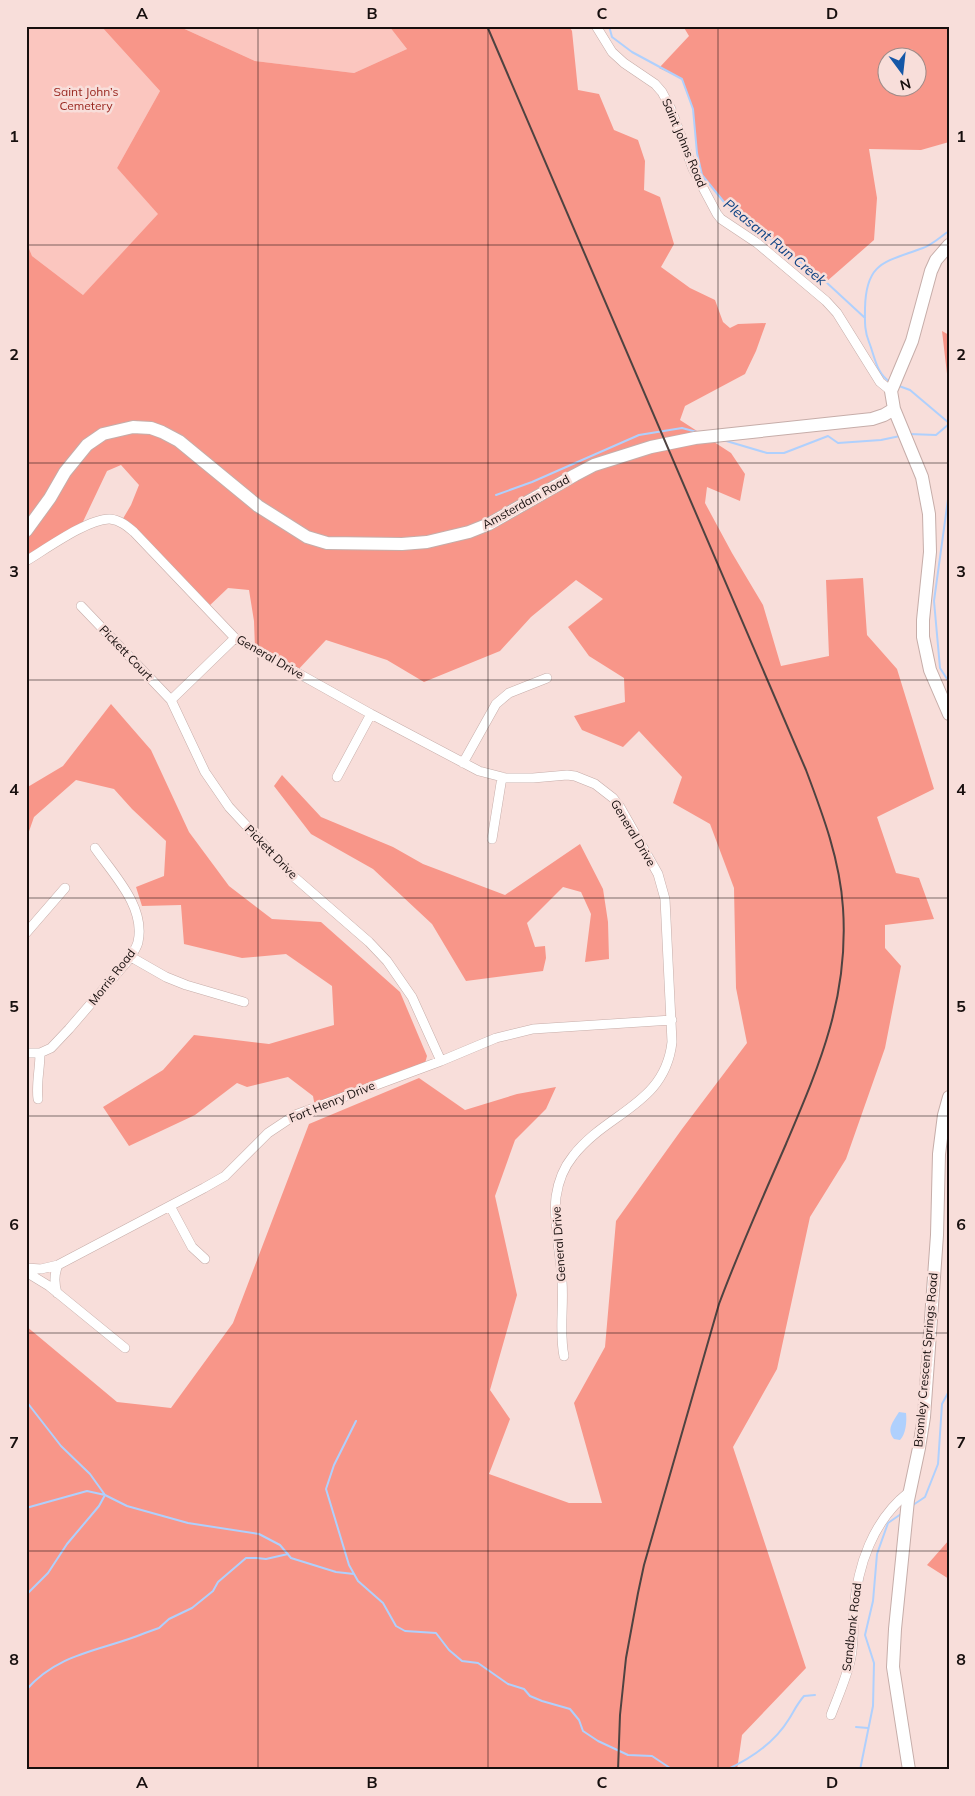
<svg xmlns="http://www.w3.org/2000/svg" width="975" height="1796" font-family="Mulish,sans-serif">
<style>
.green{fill:#fbc6bf}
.forest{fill:#f89689;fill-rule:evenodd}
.water{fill:#afd0fd}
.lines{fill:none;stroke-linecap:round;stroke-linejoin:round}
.stream{stroke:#afd0fd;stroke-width:2}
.street-casing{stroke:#c6ada9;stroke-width:10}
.secondary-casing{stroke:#c6ada9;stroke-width:14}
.street{stroke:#fff;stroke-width:9}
.secondary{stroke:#fff;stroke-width:12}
.rail{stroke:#4f4341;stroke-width:2}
.grid{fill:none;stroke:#170f0e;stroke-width:1;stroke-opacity:0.55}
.labels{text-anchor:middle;stroke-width:5;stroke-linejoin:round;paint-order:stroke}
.park-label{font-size:12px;fill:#992720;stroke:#f8deda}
.street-label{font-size:12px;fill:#170f0e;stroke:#f8deda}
.water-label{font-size:14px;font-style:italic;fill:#0f4384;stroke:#f8deda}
.neatline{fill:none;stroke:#170f0e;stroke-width:2}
.grid-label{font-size:16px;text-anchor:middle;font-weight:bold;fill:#170f0e}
</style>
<rect width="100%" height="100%" fill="#f8deda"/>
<path class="green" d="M26 26H101L160 91 117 168 159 214 83 295 32 256 26 241Z
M178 26H389L407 49 354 73 255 61Z"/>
<path class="forest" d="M101 26H178L255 61 354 73 407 49 389 26H569L572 31 578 90 599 94 614 130 638 140 645 161 644 190 660 197 674 244 661 267 690 288 715 300 723 322 730 328 738 324 766 323 756 351 745 374 685 406 680 420 731 453 745 474 740 501 707 487 705 503 732 553 763 605 781 666 829 656 826 580 863 578 867 635 897 669 934 789 877 817 896 873 919 878 934 919 885 925V948L901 966 885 1048 846 1159 810 1217 777 1369 733 1447 806 1668 742 1735 737 1770H26V1326L117 1402 171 1408 233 1323 309 1124 419 1078 465 1110 517 1094 556 1087 546 1109 515 1140 495 1196 517 1295 490 1390 510 1419 489 1474 569 1503H602L574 1403 605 1347 616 1221 682 1129 747 1043 736 988 734 888 710 824 673 803 682 777 639 731 623 747 582 730 574 716 625 702 624 678 589 656 568 627 603 599 576 580 531 617 500 651 424 682 387 660 326 640 296 672 255 649 254 621 249 590 228 588 207 608 121 522 131 505 139 485 121 465 107 471 80 528 26 561V241L32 256 83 295 158 214 117 168 160 91Z
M683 26H949V142L921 150 869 149 877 198 874 240 826 282 728 207 702 175 697 153 693 109 682 79 659 68 689 36ZM888 58H918V88H888Z
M942 331 949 335V391Z
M111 704 151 750 189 832 229 886 272 919 321 922 400 992 427 1056 424 1067 315 1107 313 1096 288 1077 247 1087 237 1083 195 1115 129 1146 103 1107 163 1070 194 1035 269 1044 334 1025 332 986 286 954 242 958 184 944 181 905 142 906 136 887 164 876 166 841 132 809 114 789 76 780 34 817 26 840V788L63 766Z
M282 775 321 817 393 847 423 864 505 895 580 844 603 889 608 922 609 959 585 962 591 914 581 892 563 887 527 923 535 947 545 946 546 958 543 971 466 981 432 924 373 869 311 834 274 786Z
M949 1540V1579L927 1565Z"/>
<path class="water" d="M899 1412 906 1413C907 1421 906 1434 900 1440L894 1439C886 1429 893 1422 899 1412Z"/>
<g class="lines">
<path class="stream" d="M609 26 612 37 632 52 682 79 693 109 697 153 702 175 728 207 826 282 865 318
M890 382C876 373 875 357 869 342 864 330 865 320 865 308 866 261 886 262 923 248 932 245 940 237 949 231
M899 386 910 390 949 423
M909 434 936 435 949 424
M723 440 767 453H784L828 436 838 443 881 440 900 436
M949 492 934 601 940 668 949 682
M496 495 532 482 639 435 682 428 697 432
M26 1401 61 1446 90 1474 105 1495 99 1506 67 1544 48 1573 26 1595
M356 1421 334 1465 326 1489 349 1565 358 1581 383 1603 396 1626 405 1631 436 1633 449 1650 462 1661 478 1663 508 1684 524 1689 530 1696 542 1701 570 1709 579 1720 583 1731 598 1741 628 1755 652 1756 673 1770
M913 1505 925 1497 938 1464 942 1404 949 1391
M26 1508 87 1491 105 1495 127 1506 188 1523 259 1534 280 1545 291 1558 336 1572 354 1574
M26 1690C59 1652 102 1651 145 1633L159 1628 169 1619 192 1608 213 1591 218 1582 246 1558H257L266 1559 288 1554
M856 1727 868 1728
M726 1770C750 1759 775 1742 789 1719 794 1711 797 1704 804 1696L815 1695
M860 1770 873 1706 874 1663 865 1635 873 1601 877 1554 888 1523 901 1514"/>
<g class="street-casing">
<path id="street" d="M596 26 612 52 624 63 655 84 662 92 671 109 693 169 717 214 721 219 757 243 826 301 837 313 880 382 891 391
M26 561C46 549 89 518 110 519 120 520 127 526 134 532L235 638 371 714 479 771 506 778H533L567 775 575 776 595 784 613 798 620 807 658 874 665 899 672 1042C665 1105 607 1112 573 1156 564 1167 558 1183 556 1197 553 1222 561 1255 562 1281 564 1306 559 1332 564 1356
M81 606 171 700 205 772 229 807 293 876 369 942 387 961 412 997 441 1061
M171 700 235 638
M463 763 496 704 509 693 547 678
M337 777 371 714
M492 839 502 777
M26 933 65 888
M131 957 166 977 186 985 244 1002
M26 1053H40L51 1048 69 1029 131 957C133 952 137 947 138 942 146 907 113 874 95 848
M38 1099C36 1084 40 1069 40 1053
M170 1206 192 1247 205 1259
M26 1268 41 1269 58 1265 204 1188 225 1176 268 1133 295 1115 441 1061 496 1038 533 1029 672 1020
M26 1272 49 1286 125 1348
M57 1293C54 1283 54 1274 58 1265
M831 1715C838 1696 847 1677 851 1657 854 1641 853 1626 854 1611 857 1566 873 1520 909 1492"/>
</g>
<g class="secondary-casing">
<path id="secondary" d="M949 245 936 260 931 271 912 341 891 391 894 409 922 477 929 514 930 552 923 620V637L930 670 949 714
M26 531 50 498 65 472 87 445 103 434 133 427 151 428 162 432 179 441 258 506 307 537 327 543 402 544 427 542 469 532 489 524 575 475 594 465 651 447 695 438 872 419 884 415 894 409
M909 1770 893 1667 895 1629 908 1500 919 1448 924 1417 937 1235 939 1154 944 1115 949 1097"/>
</g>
<use href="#street" class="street"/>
<use href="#secondary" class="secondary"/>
<path class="rail" d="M487 26 806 770C823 815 840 860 843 908 849 997 820 1064 786 1144 763 1197 739 1250 719 1304L644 1565 638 1593 626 1658 620 1715 618 1770"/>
</g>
<path class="grid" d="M258 26V1770M488 26V1770M718 26V1770M26 245H949M26 463H949M26 680H949M26 898H949M26 1116H949M26 1333H949M26 1551H949"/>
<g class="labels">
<g class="park-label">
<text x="86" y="96">Saint John’s<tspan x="86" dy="14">Cemetery</tspan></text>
</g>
<g class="street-label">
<text transform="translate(684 143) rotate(67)" y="4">Saint Johns Road</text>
<text transform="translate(526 502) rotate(-29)" y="4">Amsterdam Road</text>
<text transform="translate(126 653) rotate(46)" y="4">Pickett Court</text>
<text transform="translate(270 657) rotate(30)" y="4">General Drive</text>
<text transform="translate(633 833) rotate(59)" y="4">General Drive</text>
<text transform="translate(271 852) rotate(46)" y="4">Pickett Drive</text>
<text transform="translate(112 977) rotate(-52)" y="4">Morris Road</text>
<text transform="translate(332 1102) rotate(-22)" y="4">Fort Henry Drive</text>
<text transform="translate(559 1244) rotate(-94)" y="4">General Drive</text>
<text transform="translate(926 1360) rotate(-85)" y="4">Bromley Crescent Springs Road</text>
<text transform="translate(852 1627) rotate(-83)" y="4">Sandbank Road</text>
</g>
<g class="water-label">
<text transform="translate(775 242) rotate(39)" y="5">Pleasant Run Creek</text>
</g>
</g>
<rect width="975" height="1796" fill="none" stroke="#f8deda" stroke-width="55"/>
<g transform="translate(902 72) rotate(165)"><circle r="24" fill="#f8deda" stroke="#9e8b88"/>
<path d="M0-4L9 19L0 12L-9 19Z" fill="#1557a7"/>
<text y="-8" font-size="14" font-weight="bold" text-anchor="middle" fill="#170f0e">N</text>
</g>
<rect x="28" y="28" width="920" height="1740" class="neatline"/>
<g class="grid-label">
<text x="142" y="19">A</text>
<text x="372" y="19">B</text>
<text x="602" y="19">C</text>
<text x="832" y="19">D</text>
<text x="14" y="142">1</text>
<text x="961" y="142">1</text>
<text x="14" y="360">2</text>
<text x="961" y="360">2</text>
<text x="14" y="577">3</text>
<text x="961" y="577">3</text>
<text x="14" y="795">4</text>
<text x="961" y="795">4</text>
<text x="14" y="1012">5</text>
<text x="961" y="1012">5</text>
<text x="14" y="1230">6</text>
<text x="961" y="1230">6</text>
<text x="14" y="1448">7</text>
<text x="961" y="1448">7</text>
<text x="14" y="1665">8</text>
<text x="961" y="1665">8</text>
<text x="142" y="1788">A</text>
<text x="372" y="1788">B</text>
<text x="602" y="1788">C</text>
<text x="832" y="1788">D</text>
</g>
</svg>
